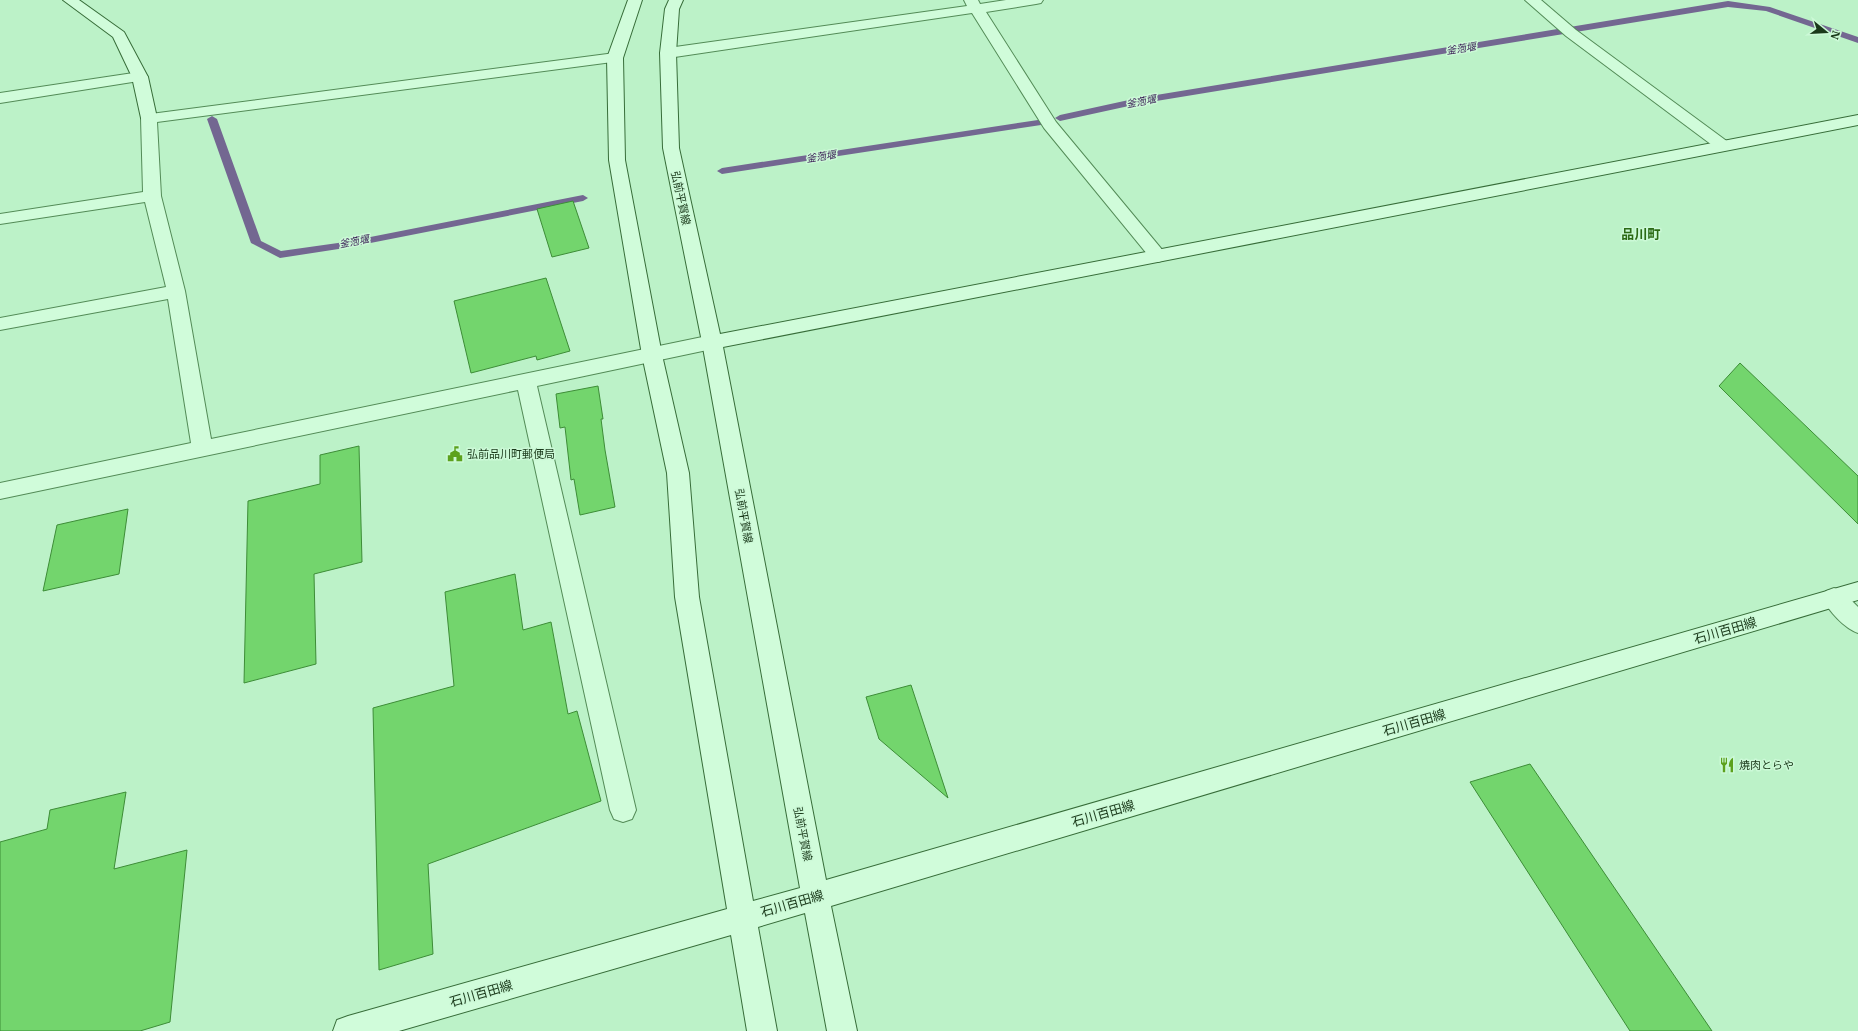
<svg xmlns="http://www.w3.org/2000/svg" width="1858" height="1031" font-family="'IBM Plex Serif','Noto Sans JP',serif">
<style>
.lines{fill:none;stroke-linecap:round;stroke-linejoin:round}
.stream{fill:#736791;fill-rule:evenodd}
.building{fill:#73d56d;stroke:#3d8d37}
.street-casing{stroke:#538b57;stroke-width:2}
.secondary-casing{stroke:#376d39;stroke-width:2}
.street{fill:#d0fcda;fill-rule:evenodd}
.secondary{fill:#d0fcda;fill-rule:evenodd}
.labels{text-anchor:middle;stroke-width:3;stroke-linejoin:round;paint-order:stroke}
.far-water-label{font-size:10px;font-style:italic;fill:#3f275a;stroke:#ccf9d7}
.street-label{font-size:11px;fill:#1a391a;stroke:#ccf9d7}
.poi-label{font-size:11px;fill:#1a391a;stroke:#ccf9d7;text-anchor:start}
.quarter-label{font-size:13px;font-weight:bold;fill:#2b6a15;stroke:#ccf9d7}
.near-street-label{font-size:13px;fill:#1a391a;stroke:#ccf9d7}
</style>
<rect width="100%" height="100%" fill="#bcf2c8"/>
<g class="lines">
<path class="stream" d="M1728 1 1770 7 1858 37V43L1766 11 1728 7 1138 104 1060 121 1055 118 1060 115 1138 98Z
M212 116 217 119 261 241 281 251 345 242 583 195 588 198 583 201 345 248 280 258 251 243 207 119Z
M1038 120 1043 123 1041 125 722 174 717 171 722 168Z"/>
</g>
<path class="building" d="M573 201 589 248 552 257 537 209Z
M546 278 570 351 537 360 536 356 471 373 454 301Z
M1740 363 1858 476V524L1719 386Z
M598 386 603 419H601L605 450 615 507 580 515 574 479 571 480 565 427 560 428 556 394Z
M359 446 362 562 314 574 316 664 244 683 248 501 320 484V455Z
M128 509 119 574 43 591 57 525Z
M515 574 523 630 551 622 568 714 577 711 601 801 428 864 433 954 379 970 373 708 454 686 445 592Z
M911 685 948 798 879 739 866 697Z
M1530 764 1712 1031H1630L1470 782Z
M126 792 114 869 187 850 170 1022 140 1031H0V842L47 829 50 810Z"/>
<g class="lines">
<g class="street-casing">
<path id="street" d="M964 0H978L980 4 1006 0H1043L1041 3 1036 4 986 12 1056 122 1164 252 1167 256 1164 260 1158 262 1152 260 1044 128 972 13 668 58 663 56 660 53 663 50 668 48 967 6Z
M1525 0H1541L1576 30 1728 142 1730 145 1728 148 1722 150 1716 148 1566 36Z
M615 53 620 55 623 58 620 61 157 122 161 196 185 291 211 439 712 335 719 337 722 342 719 347 712 349 537 386 636 810 632 819 623 822 614 819 610 810 518 390 0 499V483L191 443 168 299 0 330V318L166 287 145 202 0 224V214L143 192 141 118 143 115Z
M140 72 145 74 148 77 145 80 0 103V93Z
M1834 588 1842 591 1858 607V633C1844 628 1829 611 1822 598L1826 591Z"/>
</g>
<g class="secondary-casing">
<path id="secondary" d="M63 0H79L124 32 148 77 157 118 155 121 149 123 143 121 141 118 132 77 113 37Z
M628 0H642L623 58 625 160 662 355 689 473 699 597 753 901 800 888 702 342 663 148 660 53 665 9 669 0H683L679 9 676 53 679 148 720 334 1858 115V125L723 347 826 880 1858 582V600L831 906 857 1031H827L805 913 758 927 777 1031H747L731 935 399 1031H333L337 1020 348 1016 727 909 675 597 667 473 642 355 609 160 607 58Z"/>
</g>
<use href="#street" class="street"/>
<use href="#secondary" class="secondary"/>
</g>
<defs>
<g id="civic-bare" transform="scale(1.2)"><path d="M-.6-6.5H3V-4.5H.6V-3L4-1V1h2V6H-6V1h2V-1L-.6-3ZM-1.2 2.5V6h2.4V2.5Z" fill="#5ca11d" stroke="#ccf9d7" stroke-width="2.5" paint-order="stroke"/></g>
<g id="restaurant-bare" transform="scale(1.2)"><path d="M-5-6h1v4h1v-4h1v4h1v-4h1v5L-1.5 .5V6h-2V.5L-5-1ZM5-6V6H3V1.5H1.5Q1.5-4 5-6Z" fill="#5ca11d" stroke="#ccf9d7" stroke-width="2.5" paint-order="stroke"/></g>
</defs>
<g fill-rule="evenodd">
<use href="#civic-bare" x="455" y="454"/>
<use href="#restaurant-bare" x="1727" y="765"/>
</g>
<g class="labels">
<g class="far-water-label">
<text transform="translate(1461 48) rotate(-9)" y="4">釜萢堰</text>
<text transform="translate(1141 101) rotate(-11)" y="4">釜萢堰</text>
<text transform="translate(821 156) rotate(-9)" y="4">釜萢堰</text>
<text transform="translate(354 241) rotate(-11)" y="4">釜萢堰</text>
</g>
<g class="street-label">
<text transform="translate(681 198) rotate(78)" y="4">弘前平賀線</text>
<text transform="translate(744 516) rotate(80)" y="4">弘前平賀線</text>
<text transform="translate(803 834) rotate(79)" y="4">弘前平賀線</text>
</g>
<g class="poi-label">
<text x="467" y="458">弘前品川町郵便局</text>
<text x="1739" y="769">焼肉とらや</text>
</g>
<g class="quarter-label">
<text x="1641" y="239">品川町</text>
</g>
<g class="near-street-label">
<text transform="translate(1725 630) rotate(-16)" y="5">石川百田線</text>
<text transform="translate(1414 722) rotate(-16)" y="5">石川百田線</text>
<text transform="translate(1103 813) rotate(-16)" y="5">石川百田線</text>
<text transform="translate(792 903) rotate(-16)" y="5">石川百田線</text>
<text transform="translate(481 993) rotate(-16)" y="5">石川百田線</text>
</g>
</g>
<g transform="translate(1826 32) rotate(108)" stroke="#ccf9d7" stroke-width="3" paint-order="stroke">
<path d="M0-3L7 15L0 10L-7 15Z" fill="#1a391a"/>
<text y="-6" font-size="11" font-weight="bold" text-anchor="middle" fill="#1a391a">N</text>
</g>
</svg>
